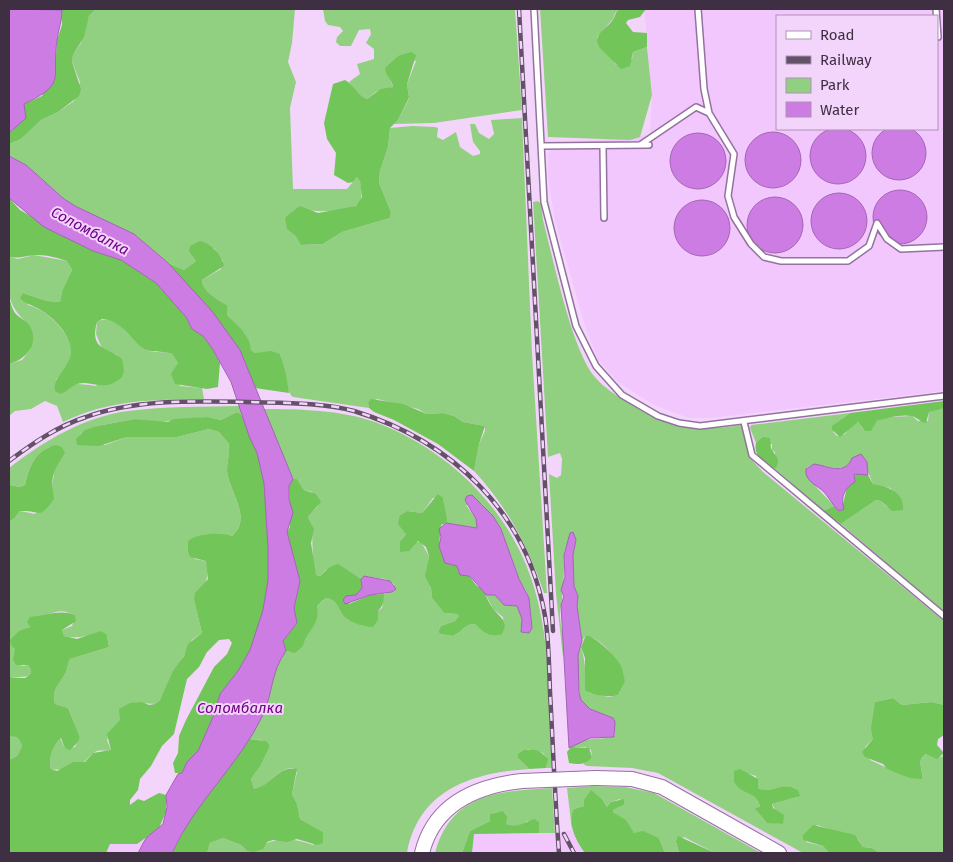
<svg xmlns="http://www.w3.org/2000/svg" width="953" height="862" font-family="'Fira Sans',sans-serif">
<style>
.built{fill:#f2c7fe;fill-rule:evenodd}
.green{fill:#92d081;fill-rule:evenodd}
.forest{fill:#72c558}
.water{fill:#cd7ce3;stroke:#a265b3}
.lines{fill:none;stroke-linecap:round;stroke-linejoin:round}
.service-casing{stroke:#94729e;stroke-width:8}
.secondary-casing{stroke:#94729e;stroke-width:16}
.service{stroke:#fff;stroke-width:5}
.secondary{stroke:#fff;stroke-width:14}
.rail-casing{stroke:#635168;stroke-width:4.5}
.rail{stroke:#f3d5fb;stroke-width:2.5;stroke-dasharray:8;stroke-linecap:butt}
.secondary-bridge-casing{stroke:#94729e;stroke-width:16;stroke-linecap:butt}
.secondary-bridge{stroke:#fff;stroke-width:14}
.labels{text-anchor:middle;stroke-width:4;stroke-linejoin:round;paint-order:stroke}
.water-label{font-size:15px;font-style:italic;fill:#72008a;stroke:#f3d5fb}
</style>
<rect width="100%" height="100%" fill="#f3d5fb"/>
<path class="built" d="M644 9H944V391L711 418H689L654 405 618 382 598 360 586 329 555 221 548 178V155L553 144 650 135 652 95ZM777 16H937V129H777Z
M572 830 584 831 635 853H472L474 834 555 833Z
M146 838 138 853H106L110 844H136Z"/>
<path class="green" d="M96 9H295L292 43 288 62 296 82 290 108 293 189H347L357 177 360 180C361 187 363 198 359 203 351 214 308 211 295 210L285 217 302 245 323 244 342 232 390 218 391 212 379 183 380 171 388 147 390 128 412 126 435 127 438 128 437 137 443 140 456 132 460 147 473 156 480 154V151L473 142 470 124H475L479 133 489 139 494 134 491 120 522 118 532 353 547 593H544C528 546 508 508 474 471L479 444 485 431V426L463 422 454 416 443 413 427 414 418 409 377 399 368 403 369 408 293 397C285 391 283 365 280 354L255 353 251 350 234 323 227 315V305C218 300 202 291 202 280L221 269 223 261 214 248 194 257 196 261 184 270 168 263 134 234 91 215 64 199 26 165 9 156V144L21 139 41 120 58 112 74 101 80 82 72 62 73 55 81 43 89 16Z
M323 9H515L522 110 434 123 393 124 398 120 407 103 409 97 407 84 416 61 398 56 386 68 393 87 376 92 367 99 361 97 349 82 360 74 357 64 374 59V49L366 43 371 34 370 29 359 30 351 46H340L336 42 337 37 343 31 340 27 328 25 325 21Z
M540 9H621L615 13 613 19 597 37C602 48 610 54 616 65L632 59 633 52 647 47 652 95 640 137 630 140 548 137Z
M538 201 541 204 543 220C553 258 571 347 594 376 603 387 617 396 630 404 668 428 698 432 743 425L750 458 763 472 944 621V705L932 702 902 705 893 698 875 702 873 739 865 747 870 760 909 778H922C924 768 915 762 926 754L942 757 944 753V853H879L872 848 863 847 858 839 817 825 806 842 823 846 829 853H803L658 773 632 768 587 766 583 764 592 757 591 750 585 747H571C586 734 607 742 615 735L613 718 590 709 581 700 578 683V655L581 647C586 662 585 677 589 693L609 697 618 695 625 682C620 663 606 641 586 635L582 641 577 606 578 596 574 586 573 555 576 540 570 533C569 541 564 549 564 556 564 573 564 590 561 606 557 622 567 640 563 657L556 594 549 474 557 478 561 475 562 459 560 453 548 457 533 202ZM749 774 756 776 758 788C771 795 784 781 798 790L797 797 772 804 783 824 766 822 756 810 760 805C757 796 749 791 740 789L736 784Z
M34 255 67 261 72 270 62 291 60 302 47 301 23 293 28 305C47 309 79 339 70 361 68 367 61 375 56 380 70 384 82 384 96 386L117 355 103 351 96 334 97 322C118 310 132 345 149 351 156 353 165 351 172 354L178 363 175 369 180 386 202 388 204 399C152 400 111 399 63 422L57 406 45 401 31 409 15 411 9 416V364L22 360 30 350 25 321C3 300 9 286 9 257L18 259Z
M240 406 241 414 237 412 221 420 208 417 161 422 135 419 97 426 80 434 105 445 127 437H177L209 429 219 432 229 444C230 453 227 462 227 471 229 493 253 518 232 536 217 533 202 533 188 541V552L195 559 206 561C212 577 203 587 194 600L202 633 192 640 160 700 155 704 142 703C129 714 114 723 107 740L111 750C105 752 100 749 95 752 91 754 89 757 86 760 80 767 59 771 51 769 48 760 53 743 60 738L65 748 75 747 80 737 68 708 55 704C51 690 59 685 65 674 68 669 67 664 70 659L109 647 107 635C91 633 79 640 64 636L62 630 72 626 75 615C69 613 63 610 56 612 41 615 14 635 15 652 15 657 19 662 22 666L28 665 31 670 30 676 12 678 9 675V521L14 519 20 511 35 514 52 488 55 466 62 457 50 447C34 453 28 470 25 485L20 487 9 485V468C44 441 83 417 128 411 165 406 203 407 240 406Z
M937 408H944V612L841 524 876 500 881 501 887 507 900 497 890 488 873 484 861 454 852 459 850 464C835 474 822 461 807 467 810 486 822 491 834 506L823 511 775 469 776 466 775 452 772 450V444L756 443 750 428 751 425 850 413 835 424 833 432 837 436 845 434 850 427 858 422 863 429 870 431 877 421 888 417 912 416 918 421H928L929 412Z
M263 409C299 409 341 410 375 422 455 452 519 519 538 602 551 655 549 714 552 768H546L547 759 543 753 528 749 518 758 529 769C471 773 419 790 407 853H207L210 843 223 838 241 845 247 851C273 840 284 835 313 845L323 832 300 819 297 804 292 794 297 772 293 768C277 768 269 786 254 790L251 779 261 765 270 746 262 740 249 739 264 714 277 662 286 651 290 652 305 637 317 616 316 612 319 603 327 598C338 601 342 609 347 619L373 627 378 611 382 608 384 594 392 592 394 584 385 579 364 576 361 579 352 574 326 570 320 576 316 575 313 566 312 525 308 517 318 506 312 492 304 490 297 479H293ZM433 498H443L446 523 478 528 476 519 466 505 482 504 501 529 519 579 527 593 532 628 522 619 517 606 504 605 495 595H486L493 609 503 617 504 631C490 635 484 634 475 624 464 624 462 632 453 636L440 634 438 632 441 626 455 621 459 616 457 614 444 613 432 598 431 588 426 573 429 556 421 542H415L411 548 402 539 406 534 400 515 407 511 422 513Z
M11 735 21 740V751L17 756 9 760V736Z
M593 786 625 787 654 793 761 853H715L684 837 676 843 679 853H665L659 838 634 833 614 813 613 810 624 805 620 799 611 802 607 807 602 799 594 793 588 795 584 806 574 809 572 830 567 788Z
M552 788 555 833H539V822L527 821C521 828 514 826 506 824L504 812 493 813 490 821 470 831 462 853H435C451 793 499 791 552 788Z"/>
<path class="forest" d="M61 9H96L89 16 84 37 73 55 72 62 81 89 79 96 58 112 41 120 21 139 9 144V133L13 130 24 104 42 96 56 56 57 40 62 25Z
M621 9H646L640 17 628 20 626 23 633 32 647 33V47L633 52 630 66 621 69 599 47 597 41C598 31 606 29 612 21 616 16 614 12 621 9Z
M411 52 416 55 407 84 409 97 407 102 398 120 390 128 388 147 380 171 379 183 391 212 390 218 342 232 323 244 301 245 296 236 287 229 285 217 300 206 318 213 356 206 362 197 360 181 357 177 353 182 348 183 334 175 336 153 327 139 324 123 333 84 345 80C355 85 357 96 367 99L381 89 393 87C392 79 386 77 385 68L398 56Z
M9 198 20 210 93 251 121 260 156 283 186 317 192 329 203 336 212 348 220 363 218 387 207 389 175 384 171 374 178 363 172 354C162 350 150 354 141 347 129 336 120 320 102 319L97 322C89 351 108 347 122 359L124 371 122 377C103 394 93 379 77 384 71 386 67 392 60 394L55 391C52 378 70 367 71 353 72 334 50 313 33 306 27 303 24 303 20 298L23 293 47 301 60 302 62 291 72 270 67 261C58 258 47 255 38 255 27 255 20 259 9 257Z
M200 241C211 243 222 255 224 266L202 280C202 291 218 300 227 305V315L242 330 249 341 251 350 255 353 271 351 280 354 286 374 289 393 255 388 240 350 168 263 184 270 196 261 189 251 190 246Z
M9 298C11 303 12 309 15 313 19 318 26 320 30 326 40 345 25 360 9 364Z
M371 399 403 404 427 414 443 413 454 416 463 422 485 426 479 444 474 471 438 444 394 420 374 412 369 408 368 403Z
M944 401V408L929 412 926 423C919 422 918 417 911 416 901 414 887 418 877 421L871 431H865L858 422 840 437 832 430V426L850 413Z
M237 412 241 414 257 452 264 483 268 548V586L262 616 250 650 238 671 220 694 213 717 198 751 187 762 182 773H175L173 763 178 753 179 736 186 720 214 667 227 654 232 643 229 639 219 640 207 652 199 667 187 679 174 734 162 746 151 766 140 779 138 790 130 800V805L138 799 144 801 159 793 166 795V812L159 828 137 844H110L106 853H9V760L17 756C25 746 22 736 9 736V675L12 678H25L30 675 31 670 28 665H16L13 660 15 649 11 645 10 640 19 631 30 627 27 622 30 617C47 616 59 609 75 615L76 621 62 630 64 636 77 639 101 631 107 635 109 647 70 659C67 664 68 669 65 674 59 685 51 690 55 704L68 708 80 737 78 742 70 750 65 748 61 738C53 743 48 760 51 769L57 771 73 762H85L93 753 111 750 107 734 120 720 119 709 130 703 142 702 149 705 155 704 160 700 173 671 184 656 188 644 202 633 194 600 195 593 208 579 206 561 190 557 188 552V541C197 533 221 532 232 536 253 518 229 492 227 471 227 462 230 453 229 444L219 432 209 429 177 437H127L99 446 77 445 76 439 85 430 97 426 135 419 168 422 174 419 208 417 221 420Z
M763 437 770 438 771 448C775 456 782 459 775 469 765 463 753 456 756 443Z
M56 445 62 447 65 453C53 472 50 476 54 499 38 521 42 510 20 511L14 519 9 521V485L20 487 25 485C29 467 35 450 56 445Z
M857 473 868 475 873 484C887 486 905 492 903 510L892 511 881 501 876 500 841 524 823 511 834 506 838 510 843 504 847 487 855 481 854 476Z
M293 479H297L304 490 316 494 321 502 308 517 314 529 311 543 316 575 320 576 330 567 338 564 361 579 362 588 357 595H351L349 604 370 595 384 594C384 601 383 606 378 611V620L373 627C365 627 348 622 343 615 337 606 338 601 327 598 311 606 321 610 316 621 312 631 305 635 303 646L295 653 286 651 283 641 297 623 294 608 300 581 287 532 290 527 289 486Z
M438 494 443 498 447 520 446 523 441 525 439 546 445 563 458 566V571L464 576H469L477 586 482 588C486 595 489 604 494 610 501 618 509 622 502 634 491 638 482 632 475 624 464 624 462 632 453 636L440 634 438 632 441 626 455 621 459 616 457 614 444 613 432 598 431 588 425 576 429 556 426 547 418 541 409 551 400 552V542L406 534 398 524 400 515 407 511 422 513Z
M586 635C595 636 618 658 621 666 623 671 624 677 625 682L618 695C610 698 590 695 585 690V658L581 647Z
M893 698 902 705 932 702 944 705V735L938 739 937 745 944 753 937 759 926 754C915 761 924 769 922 779L909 778 887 769 883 764 865 757 862 752 873 739 871 728 875 702Z
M249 739 266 741 270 746 261 765 251 779 254 789C271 786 278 765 297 769L292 794 297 804 300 819 323 832V843L317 845 297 839 287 842 273 840 267 842 263 849 254 852 247 851 241 845 223 838 210 843 207 853H172L188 822Z
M571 747 589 748 592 757C586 765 578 765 569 763L567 752Z
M524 750C536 748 541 751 548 759L546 768 529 769 518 758V754Z
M740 769 758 779V788C771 795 783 780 798 790L800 796 797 797 772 804 773 808 784 815 783 824 767 823 755 809 760 806C757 794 748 794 740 789 737 787 736 784 734 782V771Z
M591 790 602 799 607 807 611 802 624 799V805L613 810 614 813 626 820 634 833 643 831 659 838 665 853H585C576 841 567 824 574 809L584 806V800Z
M503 811 507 817 506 824C519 828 523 823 534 819L539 822V833L474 834 472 853H462L470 831 490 821V814Z
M813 825 855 835 863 847 872 848 879 853H829L823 846 803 840V835Z
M678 836 715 853H679L676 842Z"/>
<path class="water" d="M9 9 62 10C62 22 58 30 57 41 51 79 68 83 24 104L26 118 9 133Z
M872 153a27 27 0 1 1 54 0a27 27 0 1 1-54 0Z
M810 156a28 28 0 1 1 56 0a28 28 0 1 1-56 0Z
M745 160a28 28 0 1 1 56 0a28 28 0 1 1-56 0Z
M670 161a28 28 0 1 1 56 0a28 28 0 1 1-56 0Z
M9 156 26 165 64 199 77 207 134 234 168 263 212 311 240 350 293 479 289 486V499L293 513 287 532 300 581 294 608 297 623 283 641 286 651C271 671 273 693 263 715 239 765 195 802 172 853H138L146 838 163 824 167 807 166 795 178 774 182 773 187 762 198 751 213 717 220 694 238 671 250 650 263 610 268 580V548L264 483 257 453 249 436 231 382 212 348 203 336 192 329 186 317 156 283 121 260 93 251 44 227 9 198Z
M873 217a27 27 0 1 1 54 0a27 27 0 1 1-54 0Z
M811 221a28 28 0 1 1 56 0a28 28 0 1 1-56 0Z
M747 225a28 28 0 1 1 56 0a28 28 0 1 1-56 0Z
M674 228a28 28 0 1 1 56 0a28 28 0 1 1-56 0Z
M861 454 867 462 868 475 854 474 855 482C845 488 840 496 844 509L839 511C833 506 829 497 823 491 816 485 804 480 806 469L814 464C828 466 845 476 852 458Z
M472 495 493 516 501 529 519 579 529 598 532 628 529 633 521 632 522 619 517 606 504 605 495 595H486C483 591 473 579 469 576L460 575 457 566 445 563 439 546 441 537 439 529 446 523 477 528 476 519 465 500 467 496Z
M573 532 576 540 573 555 574 586 578 596 577 606 582 641 578 655 579 692 581 700 590 709 613 718 615 722 614 737 590 738 569 748 561 605 564 596 561 590 565 577 564 555 570 533Z
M364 576 390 581 396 589 392 592 370 595 345 604 343 600 346 596 356 595 362 588 361 579Z"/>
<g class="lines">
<g class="service-casing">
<path id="service" d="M534 9 544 202 576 326 596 366 622 395 658 416 679 423 700 426 944 396
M698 9 704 89 709 113
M936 9 938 37
M640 145 696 107 709 113 734 154 728 196 734 217 751 244 764 257 781 261H848L869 246 877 223 887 239 901 249 944 247
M541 146 649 145
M603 147 604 218
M744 422 752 455 944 616"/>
</g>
<g class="secondary-casing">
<path id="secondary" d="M596 778 632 779 662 787 779 853
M422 853C434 804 476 786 522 781"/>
</g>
<use href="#service" class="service"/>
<use href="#secondary" class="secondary"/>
<g class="rail-casing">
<path id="rail" d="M519 9 553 631
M9 461C33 443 58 426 86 417 136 399 195 401 247 402 278 403 323 402 354 411 452 441 527 512 545 616 549 641 549 667 550 692 553 746 555 800 559 853
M564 834 574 853"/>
</g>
<use href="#rail" class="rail"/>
<g class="secondary-bridge-casing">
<path id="secondary-bridge" d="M522 781 596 778"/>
</g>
<use href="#secondary-bridge" class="secondary-bridge"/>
</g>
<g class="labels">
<g class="water-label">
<text transform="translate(90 231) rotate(28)" y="5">Соломбалка</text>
<text x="240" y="713">Соломбалка</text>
</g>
</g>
<rect width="953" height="862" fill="none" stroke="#3e2f42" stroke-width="20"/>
<rect x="776" y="15" width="162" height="115" fill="#f3d5fb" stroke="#ab93b1"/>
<rect x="786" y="31" width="25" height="8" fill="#ffffff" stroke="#ab93b1"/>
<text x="820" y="40" font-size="15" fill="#3e2f42">Road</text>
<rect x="786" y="56" width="25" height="8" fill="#635168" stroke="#ab93b1"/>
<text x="820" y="65" font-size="15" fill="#3e2f42">Railway</text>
<rect x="786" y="78" width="25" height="15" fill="#92d081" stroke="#ab93b1"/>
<text x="820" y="90" font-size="15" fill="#3e2f42">Park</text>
<rect x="786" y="102" width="25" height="15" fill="#cd7ce3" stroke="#ab93b1"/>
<text x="820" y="115" font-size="15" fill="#3e2f42">Water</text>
</svg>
